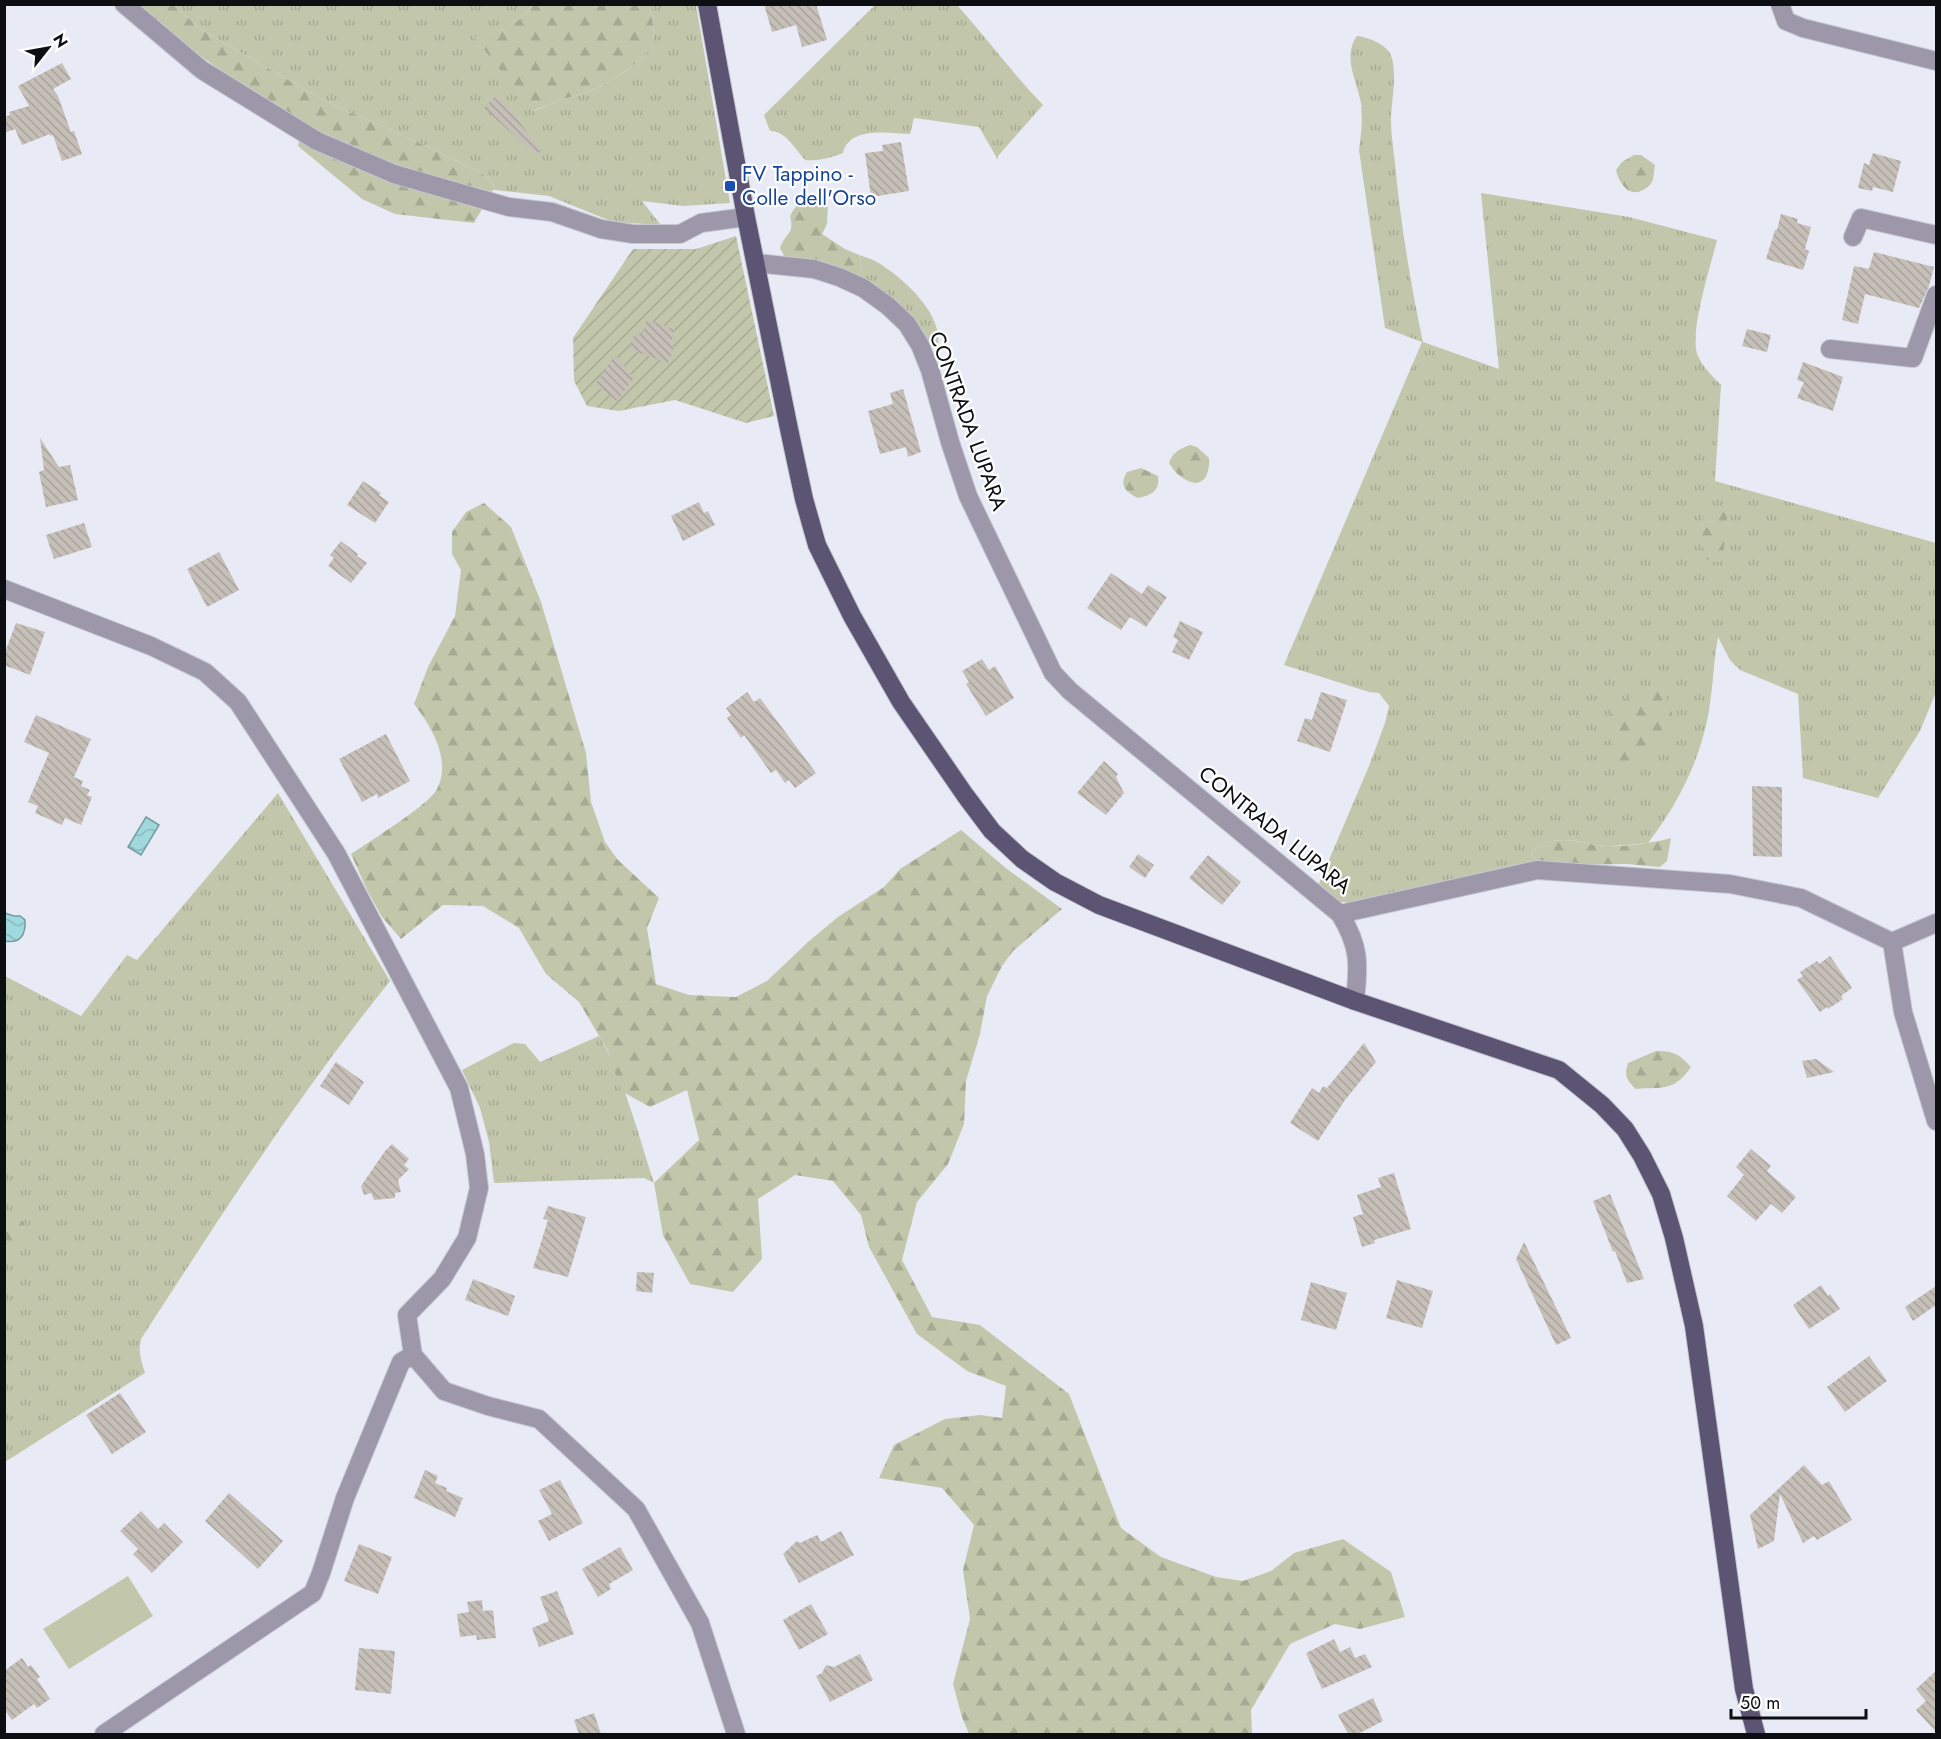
<svg xmlns="http://www.w3.org/2000/svg" width="1941" height="1739" font-family="Jost,sans-serif">
<style>
.grass{fill:url(#grass-tufts)}
.forest{fill:url(#forest-firs)}
.garden{fill:url(#garden-furrows)}
.pitch{fill:#c2c7ac}
.water{fill:url(#water-waves);stroke:#749ca0;stroke-width:1.5}
.building{fill:url(#building-back-hatch)}
.lines{fill:none;stroke-linecap:round;stroke-linejoin:round}
.street-casing{stroke:#c5c8d1;stroke-width:20}
.primary-casing{stroke:#c5c8d1;stroke-width:20}
.street{stroke:#9c98aa;stroke-width:18}
.primary{stroke:#5b5472;stroke-width:18}
.transit-dot{fill:#1a4fb4;stroke:#fff;stroke-width:2}
.labels{text-anchor:middle;stroke-width:4.5;stroke-linejoin:round;paint-order:stroke}
.transit-label{font-size:21px;fill:#164399;stroke:#fff;text-anchor:start}
.street-label{font-size:21px;fill:#0d0e11;stroke:#fff}
</style>
<defs>
<pattern id="grass-tufts" width="24" height="20" patternUnits="userSpaceOnUse" patternTransform="scale(1.5)"><rect width="24" height="20" fill="#c2c7ac"/><path d="M3 7l-1-3M5 7V3M7 7l1-3M15 17l-1-3M17 17v-4M19 17l1-3" fill="none" stroke="#a6aa93"/></pattern>
<pattern id="forest-firs" width="22" height="20" patternUnits="userSpaceOnUse" patternTransform="scale(1.5)"><rect width="22" height="20" fill="#c2c7ac"/><path d="M5 1l3.5 6h-7zM16 11l3.5 6h-7z" fill="#a6aa93"/></pattern>
<pattern id="garden-furrows" width="10" height="10" patternUnits="userSpaceOnUse" patternTransform="scale(1.5)"><rect width="10" height="10" fill="#c2c7ac"/><path d="M-1 1l2-2M0 10L10 0M9 11l2-2" fill="none" stroke="#a6aa93"/></pattern>
<pattern id="water-waves" width="16" height="10" patternUnits="userSpaceOnUse" patternTransform="scale(1.5)"><rect width="16" height="10" fill="#a0d9dd"/><path d="M0 5q4-4 8 0t8 0" fill="none" stroke="#89b9bd"/></pattern>
<pattern id="building-back-hatch" width="6" height="6" patternUnits="userSpaceOnUse" patternTransform="scale(1.5)"><rect width="6" height="6" fill="#c5bfb7"/><path d="M-1 5l2 2M0 0l6 6M5-1l2 2" fill="none" stroke="#a8a39c"/></pattern>
</defs>
<rect width="100%" height="100%" fill="#e8ebf5"/>
<path class="grass" d="M876 4 957 5C986 37 1012 73 1043 105L998 156V160L979 127 914 118 910 134C889 133 849 126 843 153 830 158 819 161 805 160 795 149 786 131 770 131L764 115Z
M173 5H533C514 28 504 32 475 37L534 111 563 99 579 95 602 86 620 75 648 54 654 34 651 5H696L730 203 683 206 642 201 661 225 613 222 549 196 495 190 488 177 433 149 323 100 202 30Z
M1357 36C1367 37 1383 43 1389 52 1399 66 1391 103 1391 120 1391 138 1395 157 1396 174 1402 231 1411 286 1423 342L1499 369 1481 193 1629 217 1717 240C1711 265 1688 335 1698 356 1703 367 1712 376 1721 385L1715 481 1936 543V692L1920 731 1878 798 1803 778 1798 694 1740 670 1730 660 1718 637C1712 670 1713 705 1703 737 1692 776 1672 812 1648 843 1635 844 1620 846 1606 846 1580 844 1554 830 1531 853L1535 861 1513 868 1355 902H1339L1317 888 1369 766 1385 723 1389 706 1379 693 1369 692 1284 665 1422 342 1385 328 1359 150C1361 135 1363 119 1361 103 1357 81 1342 57 1357 36Z
M859 255C865 257 872 259 877 262 902 277 943 313 938 345L930 347C907 306 899 299 857 278L862 267Z
M278 793 390 981C299 1094 220 1217 141 1339 138 1351 141 1361 145 1373L5 1462V976L81 1016 127 955 137 960Z
M599 1036C625 1079 638 1135 654 1183L644 1178 494 1183 489 1142 480 1108 462 1070 514 1043 525 1044 540 1062Z"/>
<path class="forest" d="M140 5H173L202 30 323 100 433 149 488 177 495 190H493L474 223 395 214 362 199 298 146 303 123 244 87 184 44Z
M533 5H651L654 34 648 54 620 75 602 86 579 95 563 99 533 111 474 37C503 32 514 28 533 5Z
M1634 155H1641L1655 165C1654 169 1654 175 1653 179 1652 184 1647 188 1643 190 1629 198 1619 183 1616 170L1622 162Z
M811 198 828 203 827 224 822 234 845 249 859 255 862 267 857 278 784 256 780 248C785 233 795 235 790 216 795 206 800 201 811 198Z
M1190 445 1197 447 1209 458C1211 493 1183 487 1169 463 1173 452 1179 449 1190 445Z
M1141 468 1158 476C1160 491 1152 495 1138 498 1125 492 1119 485 1127 472Z
M484 503 511 527 541 602 586 753 591 802 605 842 618 860 659 898 647 928 656 984 689 995 736 997 767 981 808 942 838 917 884 887 900 869 961 830 1007 869 1062 909 1013 951 1002 966 987 996 980 1034 966 1081 964 1124 948 1164 917 1202 902 1260 932 1317 980 1325 1069 1394 1121 1528 1161 1557 1216 1577 1243 1581 1271 1571 1294 1553 1343 1539 1391 1572 1405 1617 1360 1629 1335 1624 1290 1644 1251 1710 1252 1734H969L962 1717 953 1684 970 1619 963 1570 974 1525 942 1488 879 1478 894 1445 945 1419 980 1415 1002 1418 1006 1386 967 1371 917 1334 869 1247 861 1215 833 1181 795 1175 758 1199 762 1259 733 1292 690 1284 663 1235 654 1183 699 1140 687 1090 650 1107 621 1091 608 1051 579 1002 546 974 519 928 483 906 443 905 401 939 382 917 367 890 351 854C369 842 430 804 437 789 452 760 431 726 414 704L428 667 455 616 461 570 452 554V532L466 512Z
M1717 509H1723L1728 514C1723 529 1726 545 1722 560 1715 563 1711 564 1705 557L1700 526 1705 513Z
M1649 689H1662C1681 724 1673 729 1648 753 1635 765 1637 771 1618 773 1617 765 1616 757 1614 749 1613 743 1609 737 1608 731 1605 708 1631 695 1649 689Z
M1671 838 1667 861 1660 867 1627 864 1550 865 1535 861 1531 853C1554 830 1579 844 1606 846 1628 847 1650 843 1671 838Z
M1656 1051C1674 1051 1679 1054 1691 1067 1688 1071 1685 1075 1682 1078 1669 1091 1652 1087 1636 1089 1626 1080 1624 1075 1628 1063Z
M8 1216H13L24 1222V1228L20 1239 14 1243 5 1244 4 1217Z"/>
<path class="garden" d="M736 236 774 416 746 423 675 400 619 411 587 406 574 381 573 338 633 249H696Z"/>
<path class="pitch" d="M128 1576 153 1616 69 1669 43 1629Z"/>
<path class="water" d="M146 817 159 825 141 855 128 847Z
M5 913 14 916H20L25 920C26 935 20 944 5 941Z"/>
<path class="building" d="M764 4H816L827 40 802 47 796 25 772 32Z
M62 63 71 79 53 89 58 96 71 132 74 131 82 154 62 161 53 135 50 136V134L22 145 15 129 4 133V117L10 115 9 112 29 106 18 86Z
M496 95 507 105 541 151 536 155 484 108Z
M901 142 909 191 871 197 865 153 883 151 882 145Z
M1873 153 1901 161 1893 192 1873 187 1872 191 1858 188 1864 163 1869 165Z
M1781 214 1798 219 1797 223 1811 227 1805 249 1809 251 1803 270 1766 259 1775 230H1777Z
M1874 252 1934 267 1929 286 1919 308 1865 294 1858 324 1842 320 1854 266 1869 269Z
M647 319 675 330 670 345 674 347 668 363 629 349 635 333 642 334Z
M1747 329 1771 335 1767 352 1742 346Z
M615 355 634 378 617 401 595 385Z
M1803 362 1843 377 1833 411 1797 398 1804 382 1797 380Z
M903 389 921 452 908 457 906 447 880 454 868 411 893 404 890 393Z
M40 438 59 467 70 465 78 500 46 507 39 472 44 470Z
M363 481 381 493 379 495 389 502 375 523 347 505Z
M699 502 704 513 708 511 715 525 683 541 671 516Z
M84 523 92 547 54 559 46 535Z
M341 541 358 554 357 556 367 563 351 583 328 566 334 558 330 555Z
M219 552 239 590 207 607 187 569Z
M1111 573 1142 594 1148 585 1167 597 1146 627 1130 617 1121 630 1087 608Z
M1180 621 1203 632 1189 660 1172 652 1178 640 1173 637Z
M16 623 45 632 30 675 4 665V655Z
M982 659 989 670 995 666 1014 698 986 716 966 684 969 682 962 671Z
M747 692 754 702 760 698 816 773 795 788 789 780 785 783 776 770 771 773 744 735 741 738 727 718 731 715 726 708Z
M1321 692 1347 700 1330 752 1297 741 1305 718 1312 720Z
M36 715 91 739 74 777 83 781 81 786 90 790 87 795 92 797 81 825 65 818 62 825 35 813 38 806 28 802 49 753 24 742Z
M386 734 410 781 378 798 377 794 362 802 339 759Z
M1104 761 1118 774 1116 777 1124 793 1106 815 1077 793Z
M1752 786 1782 787V857L1753 856Z
M1138 854 1154 865 1145 878 1129 867Z
M1208 855 1241 882 1222 905 1189 878Z
M1830 956 1852 988 1841 996 1843 999 1828 1009 1827 1007 1820 1012 1797 980 1803 976 1800 972 1817 961 1819 964Z
M1364 1043 1376 1062 1345 1100 1318 1141 1290 1123 1312 1088 1319 1093 1323 1086 1327 1088Z
M1816 1059 1834 1072 1807 1078 1802 1061Z
M336 1062 364 1082 349 1105 320 1086Z
M392 1144 409 1159 404 1165 409 1169 398 1180 401 1192 395 1193V1198L374 1200 371 1193 364 1195 361 1186 385 1151Z
M1751 1149 1771 1166 1767 1171 1796 1197 1782 1213 1771 1204 1756 1221 1727 1196 1744 1175 1736 1167Z
M1394 1173 1411 1229 1374 1240 1375 1243 1362 1247 1353 1217 1363 1214 1357 1195 1381 1187 1378 1178Z
M1610 1194 1644 1279 1627 1283 1615 1251 1613 1252 1593 1201Z
M548 1206 586 1217 568 1277 533 1268 548 1220 543 1219Z
M1524 1242 1571 1338 1556 1345 1516 1259Z
M637 1272 654 1273 652 1293 636 1291Z
M473 1279 515 1296 508 1316 465 1300Z
M1397 1280 1433 1291 1422 1328 1386 1318Z
M1311 1282 1347 1293 1336 1330 1301 1320Z
M1821 1285 1828 1296 1830 1294 1840 1309 1809 1329 1793 1305Z
M1936 1286V1305L1913 1321 1905 1307Z
M1869 1356 1887 1381 1845 1412 1827 1387Z
M120 1393 146 1432 112 1454 86 1415Z
M1804 1465 1822 1485 1829 1481 1852 1520 1817 1540 1814 1536 1803 1543 1780 1494 1774 1541 1758 1549 1750 1515Z
M425 1470 438 1476 435 1483 447 1488 446 1491 463 1498 455 1517 414 1498Z
M560 1480 583 1523 549 1541 538 1521 552 1514 539 1490Z
M229 1493 283 1541 258 1569 205 1521Z
M141 1511 158 1529 164 1523 183 1542 152 1573 133 1554 138 1549 120 1531Z
M841 1531 854 1555 799 1583 783 1554 797 1541 800 1543 817 1535 821 1542Z
M359 1544 392 1557 378 1594 344 1581Z
M620 1547 633 1570 609 1584 611 1589 598 1597 582 1569Z
M557 1591 574 1634 539 1647 532 1628 549 1621 540 1597Z
M482 1600 483 1611 493 1610 496 1638 477 1640 476 1635 460 1637 457 1614 469 1612 467 1602Z
M811 1604 828 1634 799 1650 783 1620Z
M1334 1639 1340 1652 1350 1647 1355 1658 1365 1654 1372 1667 1322 1689 1306 1653Z
M359 1648 395 1651 391 1694 355 1690Z
M860 1654 873 1680 830 1702 816 1676 822 1673 826 1665 834 1667Z
M22 1658 28 1667 31 1665 40 1677 37 1679 50 1699 37 1708 34 1704 12 1720 4 1709V1671Z
M1936 1671V1732L1916 1710 1926 1701 1916 1689Z
M1373 1698 1383 1721 1358 1734H1348L1338 1715Z
M594 1713 601 1734H579L574 1720Z"/>
<g class="lines">
<g class="street-casing">
<path id="street" d="M124 4 202 70 317 141 394 174 509 207 552 212 601 229 633 234H680L701 223 746 217
M1780 4 1786 21 1803 28 1936 61
M1853 237 1861 218 1936 235
M756 263 814 269 839 277 863 288 888 306 907 324 920 345 930 370 950 442 968 496 1053 673 1070 691 1340 914 1537 870 1730 884 1801 898 1892 942 1903 1012 1936 1121
M1830 349 1913 358 1936 295
M4 589 151 646 205 672 238 702 336 853 459 1088 475 1154 479 1188 467 1238 442 1279 407 1315 413 1355 401 1362 345 1498 321 1573 313 1593 104 1734
M1340 914C1360 947 1359 963 1355 1001
M1892 942 1936 923
M413 1355 444 1391 488 1406 539 1419 636 1509 700 1623 736 1734"/>
</g>
<g class="primary-casing">
<path id="primary" d="M707 4 746 217 789 429 804 499 817 545 852 616 901 702 965 795 992 831 1022 859 1055 882 1099 905 1355 1001 1559 1070 1602 1105 1625 1129 1642 1156 1661 1194 1674 1238 1694 1326 1744 1689 1756 1734"/>
</g>
<use href="#street" class="street"/>
<use href="#primary" class="primary"/>
</g>
<rect class="transit-dot" x="724" y="180" width="12" height="12" rx="3"/>
<g class="labels">
<g class="transit-label">
<text x="742" y="181">FV Tappino -<tspan x="742" dy="24">Colle dell'Orso</tspan></text>
</g>
<g class="street-label">
<text transform="translate(968 421) rotate(70)" y="7">CONTRADA LUPARA</text>
<text transform="translate(1275 830) rotate(39)" y="7">CONTRADA LUPARA</text>
</g>
</g>
<rect width="1941" height="1739" fill="none" stroke="#0d0e11" stroke-width="12"/>
<g transform="translate(48 48) rotate(59)" stroke="#ffffff" stroke-width="4.5" paint-order="stroke">
<path d="M0-4.5L10 22L0 15L-10 22Z" fill="#0d0e11"/>
<text y="-9" font-size="16" font-weight="bold" text-anchor="middle" fill="#0d0e11">N</text>
</g>
<path d="M1731 1709v9h135v-9" fill="none" stroke="#0d0e11" stroke-width="3"/>
<text x="1740" y="1709" font-size="18" fill="#0d0e11" stroke="#ffffff" stroke-width="4.5" paint-order="stroke">50 m</text>
</svg>
